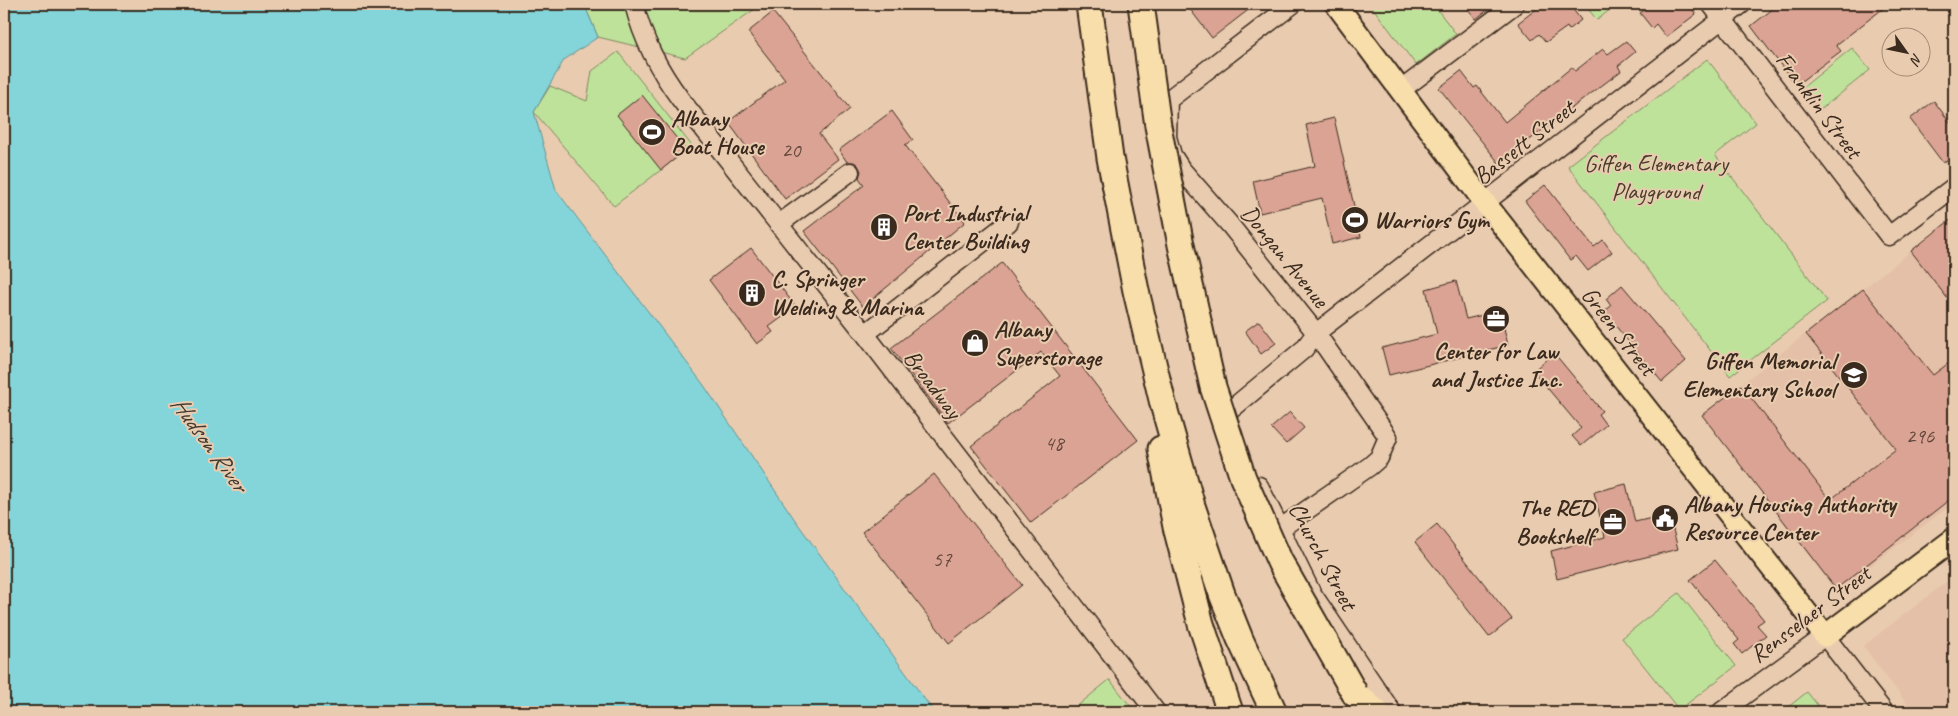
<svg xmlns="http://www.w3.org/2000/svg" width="1958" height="716" font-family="Caveat,sans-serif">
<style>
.built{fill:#e5c0a8}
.green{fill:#bfe29b;stroke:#7d865c}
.water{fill:#84d5da;stroke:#67918f}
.building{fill:#dba394;stroke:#3b2a1e}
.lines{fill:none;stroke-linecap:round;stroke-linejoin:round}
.minor-casing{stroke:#3b2a1e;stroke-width:21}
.major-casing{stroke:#3b2a1e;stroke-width:25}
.highway-casing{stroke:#3b2a1e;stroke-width:29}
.minor{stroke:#e9ccb0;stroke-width:18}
.major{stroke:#f8deab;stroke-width:21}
.highway{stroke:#f8deab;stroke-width:25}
.highway-bridge-casing{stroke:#3b2a1e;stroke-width:29;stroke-linecap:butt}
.highway-bridge{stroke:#f8deab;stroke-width:25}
.labels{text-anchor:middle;stroke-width:4;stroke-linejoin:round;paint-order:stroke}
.number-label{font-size:21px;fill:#63483c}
.street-label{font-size:24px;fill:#3b2a1e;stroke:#e9ccb0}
.poi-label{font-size:24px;font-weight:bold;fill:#3b2a1e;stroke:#e9ccb0;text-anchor:start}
.park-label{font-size:24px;fill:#483c2a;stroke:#e9ccb0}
.water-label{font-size:25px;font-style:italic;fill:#423b31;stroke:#e9ccb0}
</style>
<rect width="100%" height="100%" fill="#e9ccb0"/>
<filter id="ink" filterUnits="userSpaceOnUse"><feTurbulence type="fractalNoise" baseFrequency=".02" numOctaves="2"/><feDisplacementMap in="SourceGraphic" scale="10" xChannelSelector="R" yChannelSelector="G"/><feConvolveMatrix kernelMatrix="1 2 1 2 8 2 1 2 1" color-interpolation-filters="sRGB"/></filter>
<g filter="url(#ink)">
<path class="built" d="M1954 217V503L1836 592 1702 415Z
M1954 576V712H1913L1863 646Z"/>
<path class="green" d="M584 4H762L685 58 598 37Z
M1370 4H1433L1456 34 1416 65Z
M1584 4H1617L1597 20Z
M1852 48 1870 70 1820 110 1802 88Z
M618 52 692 146 614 206 534 112 550 86 587 101 592 71Z
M1707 59 1756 123 1715 155 1827 301 1730 376 1568 166Z
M1679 593 1736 666 1679 710 1622 638Z
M1110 680 1135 712H1070L1109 680Z
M1807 692 1823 712H1782Z"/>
<path class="water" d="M4 4H584L598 37 564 60 534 112 556 190 703 384 795 520 934 712H4Z"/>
<path class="building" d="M1186 4H1256L1212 38Z
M1464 4H1495L1476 19Z
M1543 4H1569L1581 20 1569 30 1567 27 1546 42 1539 34 1532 40 1518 23Z
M1641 4H1688L1696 14 1666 37 1656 24 1652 28 1640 13 1645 9Z
M1779 4H1889L1836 45 1841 51 1796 85 1751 26Z
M773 12 850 109 819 134 838 159 785 199 728 122 785 79 748 32Z
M1626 41 1635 52 1618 66 1621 71 1499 163 1439 88 1461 71 1474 88 1477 86 1505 122 1572 67 1575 71 1603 49 1608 54Z
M642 95 686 150 661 170 617 115Z
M1934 101 1954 128V155L1943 163 1910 119Z
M892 111 913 140 905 145 965 222 863 307 804 231 864 185 859 178 861 171 858 165 854 162H847L839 150Z
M1334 118 1361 237 1332 244 1322 198 1260 213 1253 181 1315 166 1306 125Z
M1545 185 1594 247 1603 240 1612 252 1588 271 1576 256 1570 260 1525 201Z
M1954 217V307L1911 251Z
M751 248 796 307 769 327 773 332 757 344 709 280Z
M1002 263 1138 440 1031 523 971 446 1060 376 1041 352 948 423 891 348Z
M1456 281 1466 319 1500 311 1508 345 1389 375 1382 348 1437 334 1426 289Z
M1622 285 1686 361 1662 382 1604 312 1611 306 1606 299Z
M1863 289 1933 375 1954 359V496L1836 589 1702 415 1741 385 1830 500 1896 449 1806 334Z
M1259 321 1276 343 1261 354 1245 331Z
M1554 353 1602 411 1598 414 1606 425 1581 446 1572 436 1581 428 1533 371Z
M1290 412 1304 428 1286 444 1271 428Z
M934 474 1022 585 949 643 862 532Z
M1626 484 1635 522 1669 514 1678 549 1557 579 1551 551 1605 537 1594 492Z
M1437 524 1512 619 1489 637 1415 542Z
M1715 560 1764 620 1757 625 1766 635 1742 654 1734 644 1739 640 1690 580Z"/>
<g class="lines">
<g class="minor-casing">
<path id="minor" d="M634 4C643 40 658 69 681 100L865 334 1156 712
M1711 4 1889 236 1954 187
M1401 90 1515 4
M779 224 850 172
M865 334 1009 222
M1227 426 1222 417 1304 349 1316 333 1742 4
M1259 486 1311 592 1392 712
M1281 528 1370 466 1379 458 1388 437 1316 333 1230 225 1181 169 1172 155 1167 137 1168 100 1293 4
M1721 712 1825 636 1884 712"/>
</g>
<g class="major-casing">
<path id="major" d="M1336 4 1485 203 1825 636 1954 539"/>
</g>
<g class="highway-casing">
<path id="highway" d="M1089 4 1110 158 1136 291 1163 404 1192 506 1222 594 1240 639 1274 712
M1161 449 1176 527 1201 624 1230 712
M1355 694 1376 712"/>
</g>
<use href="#minor" class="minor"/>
<use href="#major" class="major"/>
<use href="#highway" class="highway"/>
<g class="highway-bridge-casing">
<path id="highway-bridge" d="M1141 4 1158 126 1181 245 1213 387 1243 478 1280 562 1355 694"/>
</g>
<use href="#highway-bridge" class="highway-bridge"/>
</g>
</g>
<defs>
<g id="stadium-disc" transform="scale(1.4375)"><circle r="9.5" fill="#3b2a1e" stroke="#e9ccb0"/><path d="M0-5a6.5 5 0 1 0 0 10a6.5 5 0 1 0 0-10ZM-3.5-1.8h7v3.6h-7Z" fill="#fff"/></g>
<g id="building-disc" transform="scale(1.4375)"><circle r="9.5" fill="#3b2a1e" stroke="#e9ccb0"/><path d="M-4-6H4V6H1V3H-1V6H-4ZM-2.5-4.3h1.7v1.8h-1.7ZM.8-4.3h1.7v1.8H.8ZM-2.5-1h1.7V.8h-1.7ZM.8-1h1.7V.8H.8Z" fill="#fff"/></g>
<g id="office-disc" transform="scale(1.4375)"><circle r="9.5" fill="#3b2a1e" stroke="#e9ccb0"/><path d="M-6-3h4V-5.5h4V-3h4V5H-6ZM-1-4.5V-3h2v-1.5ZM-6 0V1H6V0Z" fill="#fff"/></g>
<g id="shop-disc" transform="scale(1.4375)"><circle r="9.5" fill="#3b2a1e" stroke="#e9ccb0"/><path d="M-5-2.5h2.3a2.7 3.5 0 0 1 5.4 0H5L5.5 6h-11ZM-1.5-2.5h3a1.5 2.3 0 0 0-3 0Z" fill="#fff"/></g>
<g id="school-disc" transform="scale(1.4375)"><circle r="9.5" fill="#3b2a1e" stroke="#e9ccb0"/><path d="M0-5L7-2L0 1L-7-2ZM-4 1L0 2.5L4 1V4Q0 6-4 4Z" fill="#fff"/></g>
<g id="civic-disc" transform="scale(1.4375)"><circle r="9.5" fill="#3b2a1e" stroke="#e9ccb0"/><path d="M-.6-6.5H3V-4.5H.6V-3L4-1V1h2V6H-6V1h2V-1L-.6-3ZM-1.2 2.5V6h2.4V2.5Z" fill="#fff"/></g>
</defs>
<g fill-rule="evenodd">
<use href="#stadium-disc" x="652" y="132"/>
<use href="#stadium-disc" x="1355" y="220"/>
<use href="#building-disc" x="884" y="227"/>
<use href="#building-disc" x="752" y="293"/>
<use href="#office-disc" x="1496" y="319"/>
<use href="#shop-disc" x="975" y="343"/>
<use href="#school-disc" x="1854" y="375"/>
<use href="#civic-disc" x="1665" y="518"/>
<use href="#office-disc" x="1613" y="522"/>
</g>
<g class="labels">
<g class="number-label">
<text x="791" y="157">20</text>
<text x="1920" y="443">296</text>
<text x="1054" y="450">48</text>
<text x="942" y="566">57</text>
</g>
<g class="street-label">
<text transform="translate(1819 105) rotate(53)" y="8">Franklin Street</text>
<text transform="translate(1524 142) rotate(-38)" y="8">Bassett Street</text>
<text transform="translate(1285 256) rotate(51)" y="8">Dongan Avenue</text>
<text transform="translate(1619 331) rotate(52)" y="8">Green Street</text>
<text transform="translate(933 384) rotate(53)" y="8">Broadway</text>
<text transform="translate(1323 556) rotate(62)" y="8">Church Street</text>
<text transform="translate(1810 614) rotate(-37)" y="8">Rensselaer Street</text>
</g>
<g class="poi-label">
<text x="671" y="126">Albany<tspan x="671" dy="28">Boat House</tspan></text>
<text x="903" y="221">Port Industrial<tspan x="903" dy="28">Center Building</tspan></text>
<text x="1374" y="228">Warriors Gym</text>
<text x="771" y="287">C. Springer<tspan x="771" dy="28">Welding &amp; Marina</tspan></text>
<text x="994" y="337">Albany<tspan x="994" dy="28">Superstorage</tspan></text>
<text x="1496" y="359" text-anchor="middle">Center for Law<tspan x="1496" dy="28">and Justice Inc.</tspan></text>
<text x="1835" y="369" text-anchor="end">Giffen Memorial<tspan x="1835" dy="28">Elementary School</tspan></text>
<text x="1684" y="512">Albany Housing Authority<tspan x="1684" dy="28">Resource Center</tspan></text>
<text x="1594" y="516" text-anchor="end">The RED<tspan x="1594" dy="28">Bookshelf</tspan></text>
</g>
<g class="park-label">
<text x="1656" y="171">Giffen Elementary<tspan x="1656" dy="28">Playground</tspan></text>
</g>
<g class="water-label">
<text transform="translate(210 443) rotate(54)" y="9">Hudson River</text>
</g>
</g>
<rect width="1958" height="716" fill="none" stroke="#e9ccb0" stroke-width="20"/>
<rect x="10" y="10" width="1938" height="696" fill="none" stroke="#3b2a1e" stroke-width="2" filter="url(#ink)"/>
<g transform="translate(1906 52) rotate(123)"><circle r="24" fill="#e9ccb0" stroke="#a38b76"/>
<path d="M0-4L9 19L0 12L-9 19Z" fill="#3b2a1e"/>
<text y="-8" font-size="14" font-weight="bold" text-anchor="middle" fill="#3b2a1e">N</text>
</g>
</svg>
